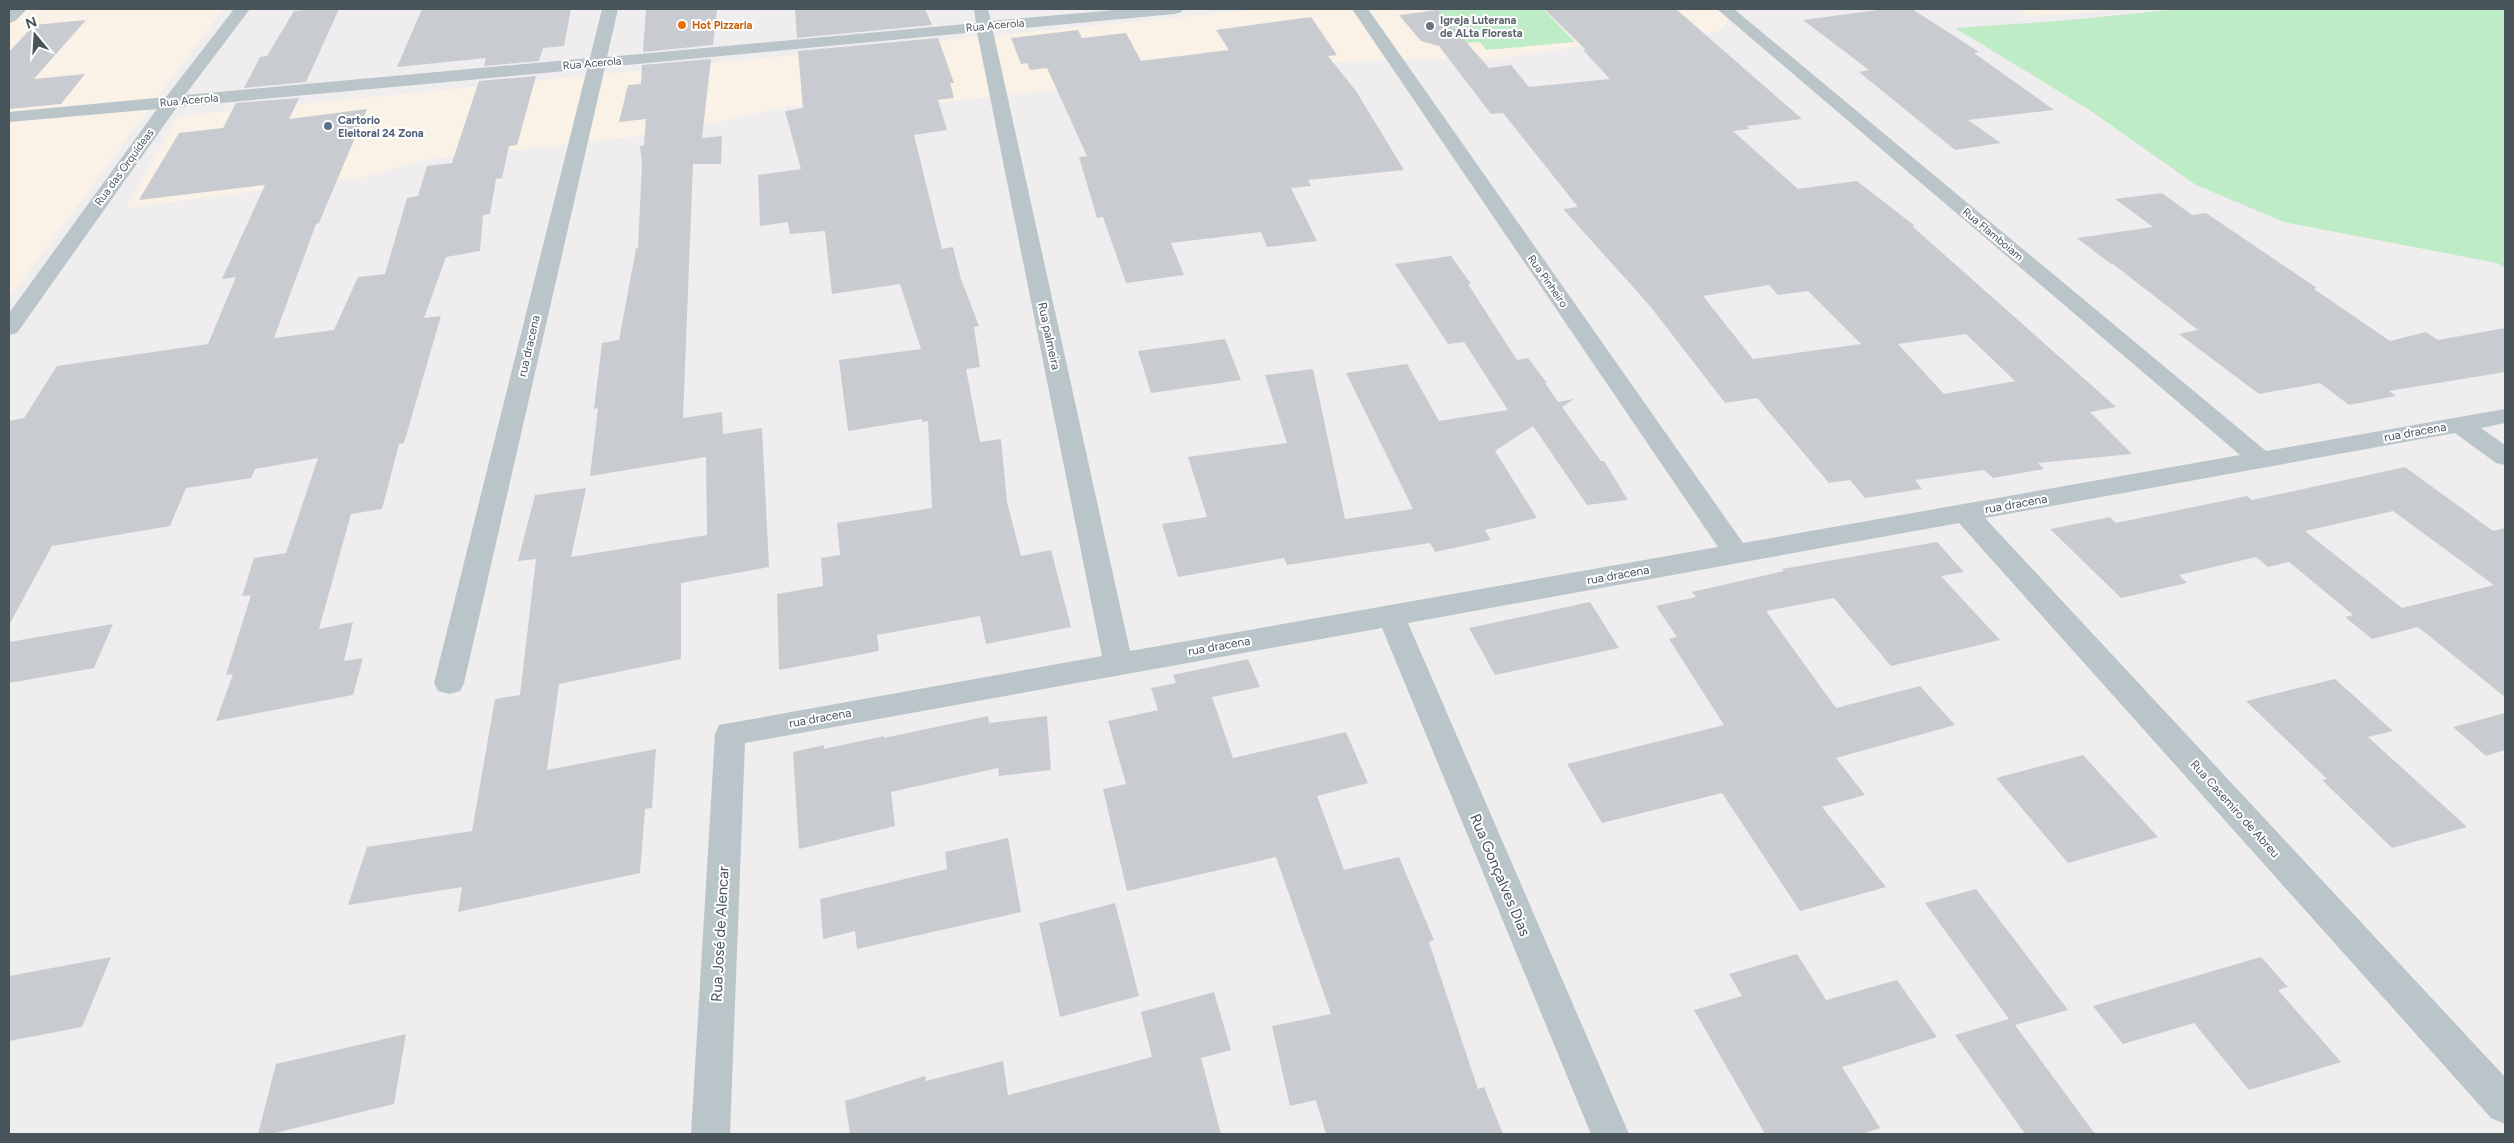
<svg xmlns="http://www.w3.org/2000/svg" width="2514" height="1143" font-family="Figtree,sans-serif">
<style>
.commercial{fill:#faf1e7}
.green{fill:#beecc7}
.building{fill:#c8ccd0;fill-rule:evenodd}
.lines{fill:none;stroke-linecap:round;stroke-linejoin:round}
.minor{fill:#bac5ca;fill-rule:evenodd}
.food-dot{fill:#e8710a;stroke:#fff;stroke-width:2}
.worship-dot{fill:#6b7280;stroke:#fff;stroke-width:2}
.service-dot{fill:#5c6f8a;stroke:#fff;stroke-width:2}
.labels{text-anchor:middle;stroke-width:4;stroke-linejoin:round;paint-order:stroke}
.far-worship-label{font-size:11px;font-weight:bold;fill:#5b616d;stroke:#fff;text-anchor:start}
.far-food-label{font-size:11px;font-weight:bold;fill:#c56008;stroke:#fff;text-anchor:start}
.far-street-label{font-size:11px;fill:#47545a;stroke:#fff}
.far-service-label{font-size:11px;font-weight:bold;fill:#4e5e75;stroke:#fff;text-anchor:start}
.street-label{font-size:12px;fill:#47545a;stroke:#fff}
.near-street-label{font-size:15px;fill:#47545a;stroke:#fff}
</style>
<rect width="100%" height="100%" fill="#f0edee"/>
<path class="commercial" d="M9 9H223L9 298Z
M1260 9H1738L1720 30 1679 41 1597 43 1511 57 1357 61 1179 74 1130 82 869 110 848 101 790 106 667 133 425 160 360 178 126 208 178 116Z
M2019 9H2129L2027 17Z"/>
<path class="green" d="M1454 9H1543L1575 42 1486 50 1480 42 1467 43 1438 10Z
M2181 9H2505V268L2497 263 2284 222 2196 185 2088 109 1955 28 2059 21Z"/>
<path class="building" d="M315 9H339L306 82 244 88 260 57 267 56 294 11Z
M422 9H571L564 46 543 48 539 61 484 66 486 58 397 67Z
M646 9H717L713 45 643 52Z
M810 9H925L932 25 797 38 795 10Z
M1544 9H1676L1802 119 1747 126 1750 129 1733 131 1798 189 1857 181 1915 226H1912L2116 407 2090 412 2132 454 2038 463 2044 469 1993 478 1984 470 1915 480 1922 489 1865 498 1850 480 1829 483 1757 398 1725 403 1650 306 1563 209 1578 207 1503 113 1491 114 1439 46 1421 41 1399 15 1438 10 1489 68 1511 65 1529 87 1610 79 1583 50H1586ZM1769 285 1778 295 1808 291 1861 344 1753 359 1703 296ZM1966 334 2015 381 1944 394 1898 344Z
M1886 9H1912L1979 52 1974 53 2054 110 1968 120 2001 143 1955 150 1859 72 1869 70 1803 20Z
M1311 17 1337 55 1328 56 1356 91 1404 170 1308 180 1311 186 1291 188 1317 241 1267 247 1261 232 1171 243 1184 275 1126 283 1103 217 1097 218 1079 157 1087 156 1047 68 1030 70 1027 63 1021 64 1011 38 1078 30 1082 38 1126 33 1141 61 1229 50 1216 30Z
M86 20 34 79 85 74 61 104 9 109V52L34 25Z
M938 38 954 83H950L954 98 938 100 947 130 914 135 942 249 953 247 961 279 979 326 974 327 980 367 966 369 980 442 1001 439 1007 502 1021 556 1051 550 1071 627 986 644 980 616 877 635 879 651 779 670 777 594 823 586 821 558 840 555 837 523 932 508 928 421 922 422V419L848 431 839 360 921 349 900 284 832 294 825 231 790 234 788 222 760 226 758 175 801 169 785 111 803 108 798 51Z
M711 59 702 138 722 136 721 164H693L683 418 722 412 723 434 762 428 769 567 681 583V659L559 684 547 770 656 749 652 808 645 809 640 873 458 912 462 887 348 905 367 847 472 831 495 699 520 695 536 559 518 561 535 495 586 488 571 557 707 535 706 457 590 476 598 408 594 409 602 343 619 340 636 249 638 248 642 163 640 146 644 145 646 119 619 122 628 85 641 84 642 65Z
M536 76 517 145 509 146 502 178 496 179 490 214 483 215 480 251 446 257 424 318 441 316 404 443 399 444 382 509 351 514 319 629 353 622 344 661 363 658 353 695 216 721 233 674 226 675 251 595 242 596 254 558 286 553 318 458 255 469 251 478 186 488 170 526 52 546 9 625V421L24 418 57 366 208 344 236 277 222 279 265 185 139 200 179 133 223 128 236 103 299 98 289 119 367 109 319 223 316 224 274 338 334 330 358 277 385 274 407 198 418 196 427 166 452 163 479 81Z
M2162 193 2192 215 2206 213 2317 288 2314 289 2390 341 2426 332 2438 340 2505 328V372L2389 391 2396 396 2349 405 2320 383 2259 394 2179 334 2198 330 2113 264H2111L2077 238 2153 227 2115 199Z
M1451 256 1471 284H1468L1517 360 1528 358 1547 383H1545L1558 402 1574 399 1562 407 1601 461H1604L1628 500 1587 505 1533 426 1495 451 1537 518 1485 530 1491 540 1435 552 1430 543 1287 565 1284 558 1178 577 1162 524 1207 517 1188 457 1287 443 1265 375 1313 369 1345 519 1413 509 1346 373 1407 364 1439 421 1508 410 1464 342 1448 344 1395 264Z
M1225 339 1241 380 1151 393 1138 351Z
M2405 467 2493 531 2505 528V697L2418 627 2372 639 2345 617 2353 615 2289 562 2268 567 2256 557 2179 575 2187 583 2121 598 2050 529 2110 517 2116 523 2247 496 2252 500ZM2393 511 2494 585 2402 608 2305 531Z
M1937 542 1964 572 1941 576 2000 640 1891 666 1834 598 1766 611 1836 708 1920 686 1955 725 1836 758 1865 795 1822 807 1886 887 1800 911 1722 793 1602 823 1567 764 1724 725 1669 639 1677 637 1656 606 1696 597 1692 592 1784 571 1782 569Z
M1590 602 1619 648 1495 675 1469 628Z
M113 624 94 668 9 683V642Z
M1248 659 1260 687 1212 697 1233 758 1346 732 1368 783 1317 796 1344 870 1399 857 1434 940 1429 942 1478 1089 1484 1087 1503 1134H1326L1316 1100 1290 1106 1272 1026 1331 1014 1276 857 1127 891 1103 789 1126 784 1108 721 1158 710 1151 688 1176 683 1173 675Z
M2335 679 2393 731 2368 737 2467 827 2392 848 2322 780 2327 779 2246 701Z
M2505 713V750L2486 756 2453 727Z
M988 716 989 723 1047 716 1051 770 999 776 998 768 891 792 895 826 799 849 793 752 824 745V749L884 736V738Z
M2083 755 2158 837 2068 863 1996 778Z
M1008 838 1021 912 857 949 855 931 823 939 820 899 947 869 945 852Z
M1976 889 2068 1010 2015 1025 2095 1134H2025L1955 1035 2009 1019 1925 903Z
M1115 903 1139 996 1060 1017 1039 923Z
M1797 954 1826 1000 1897 980 1937 1037 1842 1067 1880 1128 1862 1134H1765L1694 1010 1742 996 1729 974Z
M111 957 82 1027 9 1041V976Z
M2261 957 2288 987 2278 990 2341 1062 2249 1090 2194 1023 2123 1044 2093 1006Z
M1214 992 1231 1050 1201 1058 1221 1134H850L845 1101 925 1076 926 1081 1003 1061 1008 1095 1152 1057 1141 1012Z
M406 1034 394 1104 271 1134H258L276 1064Z"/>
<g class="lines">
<path class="minor" d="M10 9H27L15 21 9 23Z
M234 9H250L185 95 590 58 602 9H618L607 57 976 23 974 9H988L991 21 1126 9H1183L1181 12 1175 14 993 31 1130 651 1718 547 1352 9H1368L1743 543 2240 455 1717 9H1734L2266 451 2505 409V423L2481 428 2505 445V465L2496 463 2455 433 1985 518 2505 1077V1124L2491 1118 1959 523 1408 623 1629 1134H1591L1382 628 745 743 730 1134H691L715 734 719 725 1102 656 977 32 605 67 464 683 460 691 449 694 438 691 434 683 587 69 177 107 17 333 9 335V313L157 109 9 122V112L166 97Z"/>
</g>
<circle class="food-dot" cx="682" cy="25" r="5"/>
<circle class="worship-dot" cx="1430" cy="26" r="5"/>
<circle class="service-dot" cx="328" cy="126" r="5"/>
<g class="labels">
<g class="far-worship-label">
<text x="1440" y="24">Igreja Luterana<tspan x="1440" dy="13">de ALta Floresta</tspan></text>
</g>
<g class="far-food-label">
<text x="692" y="29">Hot Pizzaria</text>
</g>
<g class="far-street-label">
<text transform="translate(995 25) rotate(-5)" y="4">Rua Acerola</text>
<text transform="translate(592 63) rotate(-5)" y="4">Rua Acerola</text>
<text transform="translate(189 100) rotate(-5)" y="4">Rua Acerola</text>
<text transform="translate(124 167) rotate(-54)" y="4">Rua das Orquídeas</text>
<text transform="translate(1993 234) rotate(40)" y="4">Rua Flamboiam</text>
<text transform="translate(1548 281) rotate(55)" y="4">Rua Pinheiro</text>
</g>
<g class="far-service-label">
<text x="338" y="124">Cartorio<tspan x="338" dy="13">Eleitoral 24 Zona</tspan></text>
</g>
<g class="street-label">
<text transform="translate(1049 336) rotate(78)" y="4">Rua palmeira</text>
<text transform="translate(529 346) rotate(-77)" y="4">rua dracena</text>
<text transform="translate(2415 432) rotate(-10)" y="4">rua dracena</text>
<text transform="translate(2016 504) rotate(-10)" y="4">rua dracena</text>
<text transform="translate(1618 575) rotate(-10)" y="4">rua dracena</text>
<text transform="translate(1219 646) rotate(-10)" y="4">rua dracena</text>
<text transform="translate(820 718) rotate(-10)" y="4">rua dracena</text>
<text transform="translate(2235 809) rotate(48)" y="4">Rua Casemiro de Abreu</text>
</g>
<g class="near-street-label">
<text transform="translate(1500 875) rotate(67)" y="5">Rua Gonçalves Dias</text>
<text transform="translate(720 934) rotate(-87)" y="5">Rua José de Alencar</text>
</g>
</g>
<rect width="2514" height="1143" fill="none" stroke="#47545a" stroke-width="20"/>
<g transform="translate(35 35) rotate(342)" stroke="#ffffff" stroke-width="4" paint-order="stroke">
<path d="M0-4L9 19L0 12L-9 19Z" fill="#47545a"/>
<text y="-8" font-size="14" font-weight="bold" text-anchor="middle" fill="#47545a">N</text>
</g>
</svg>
